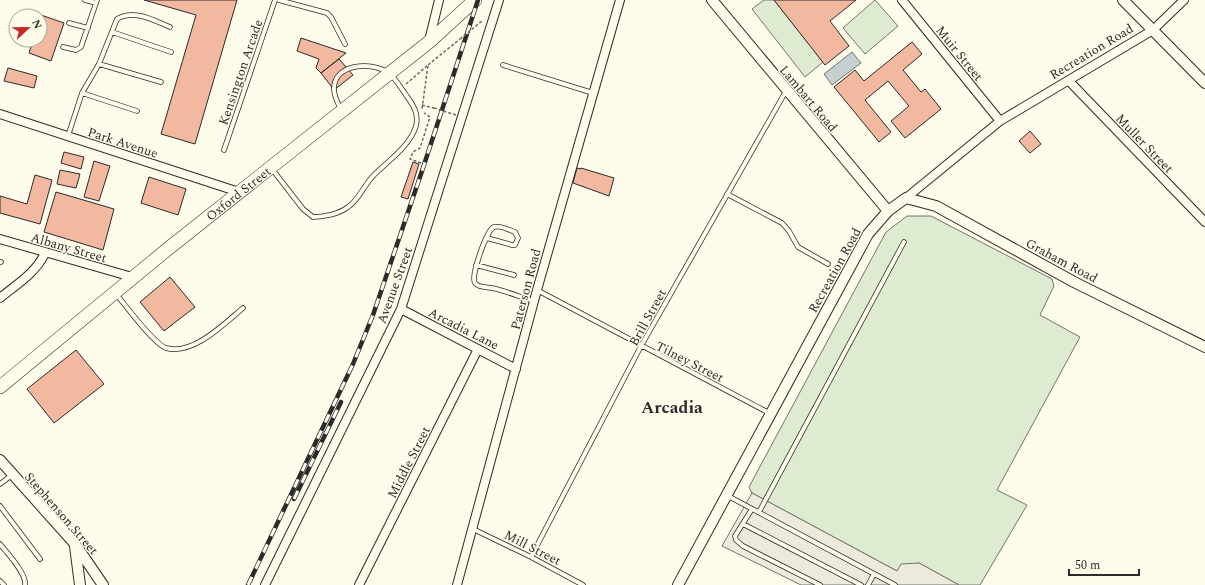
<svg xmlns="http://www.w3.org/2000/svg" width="1205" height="585" font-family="Spectral,serif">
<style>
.green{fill:#deebd1;stroke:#74746e}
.parking{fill:#eceadb;stroke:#74746e}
.water{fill:#c7d0d0;stroke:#74746e}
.building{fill:#f2b8a0;stroke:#2b2b2b}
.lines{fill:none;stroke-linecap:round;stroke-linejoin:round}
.service-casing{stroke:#2b2b2b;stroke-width:5.5}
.minor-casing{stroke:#2b2b2b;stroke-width:10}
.tertiary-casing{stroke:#2b2b2b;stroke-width:12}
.primary-casing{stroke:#2b2b2b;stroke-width:14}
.path{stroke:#6a6964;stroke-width:1.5;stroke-dasharray:3 2;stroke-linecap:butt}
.service{stroke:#fdfbea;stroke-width:4}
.minor{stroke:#fdfbea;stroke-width:8}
.tertiary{stroke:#fdfbea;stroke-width:10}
.primary{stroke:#fdfbea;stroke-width:13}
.rail-casing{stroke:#2b2b2b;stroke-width:4.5}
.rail{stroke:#fdfbea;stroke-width:3;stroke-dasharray:9;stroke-linecap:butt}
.path-bridge{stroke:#6a6964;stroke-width:1.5;stroke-dasharray:3 2;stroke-linecap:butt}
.labels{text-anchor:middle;stroke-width:3;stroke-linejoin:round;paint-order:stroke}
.street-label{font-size:13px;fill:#2b2b2b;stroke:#fdfbea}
.district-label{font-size:17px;font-weight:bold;fill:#2b2b2b;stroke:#fdfbea}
</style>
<rect width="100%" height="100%" fill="#fdfbea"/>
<path class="green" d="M764 0H774L823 62 805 77 752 9Z
M875 0 898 26 865 54 843 28Z
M907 216H931L1052 279 1054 286 1040 315 1080 337 997 490 1027 505 980 585H959L919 563 897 571 752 493 749 487 886 232Z"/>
<path class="parking" d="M752 493 897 571 901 564 919 563 959 585H801L722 546Z"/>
<path class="water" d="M852 52 861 63 832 85 824 74Z"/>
<path class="building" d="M144 0H237L195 144 161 134 196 15Z
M774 0H856L830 21 849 46 825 65Z
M41 15 64 23 51 61 29 53 33 40H40Z
M301 38 346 53 321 73 316 68 319 59 297 51Z
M912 42 922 54 903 70 921 92 925 89 941 109 905 138 891 121 909 106 888 81 865 100 891 132 879 142 834 87 855 70 864 81Z
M339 59 353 75 334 90 321 73Z
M8 68 37 76 34 88 4 81Z
M1030 131 1041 144 1030 153 1019 141Z
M64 152 84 157 81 169 61 163Z
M94 161 110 166 99 201 84 197Z
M413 162 419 164 408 199 401 197Z
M577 168 581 169V168L614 178 609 196 573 183Z
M60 170 80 174 76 188 57 184Z
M35 175 52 180 40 224 0 213V196L27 204Z
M149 177 186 189 178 215 141 203Z
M56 192 114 209 103 250 44 232Z
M170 277 195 307 164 331 140 302Z
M76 350 104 384 54 423 27 389Z"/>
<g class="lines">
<g class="service-casing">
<path id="service" d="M85 0 96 3
M279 0 327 13 331 17 345 44
M69 23 88 28
M112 32 171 52
M63 47 76 50 81 47 97 0
M99 64 161 82
M503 65 593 93
M82 93 137 111
M68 136 82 93 99 64 117 19C134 9 153 20 170 27
M224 150 275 0
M272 169 303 209 313 217C324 217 339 214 348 207 359 200 365 183 375 174 389 160 410 146 416 126 419 113 413 105 406 95 401 88 395 77 387 72 372 62 336 63 334 87 333 95 338 103 341 110
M727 194 782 223 789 231 798 247 828 264
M487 238 512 245H515L518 238 515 232C509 230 500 225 494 227 487 229 470 277 475 283 479 288 487 287 492 288 506 291 520 297 534 301
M0 262H1
M476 265 514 275
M537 290 771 414
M116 294C126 306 154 344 166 348 193 356 225 323 243 308
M0 484 12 475
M728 496 895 585
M0 506 40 559
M752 509 735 536 736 540 743 546 820 585
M759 512 904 242
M743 524 861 585
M473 529 531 557 583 585
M0 544C7 553 27 574 25 585
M531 557 641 346 786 91
M0 581 4 585
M868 585 874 574"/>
</g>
<g class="minor-casing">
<path id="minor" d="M902 0 1000 121
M429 41 439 0
M1069 81 1205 222
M0 114 239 192
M906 198 1000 121 1153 30 1184 0
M0 239 132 277
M0 298C17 284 36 273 45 253
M401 309 516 369
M265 585 401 309 499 0
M359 585 478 349
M457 585 537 290 620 0"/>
</g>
<g class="tertiary-casing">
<path id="tertiary" d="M712 0 888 211
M1123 0 1205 83
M0 460 75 544 103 585
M75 546 80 585
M678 585 868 234 888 211 906 198 936 206 1074 282 1205 347"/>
</g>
<g class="primary-casing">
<g id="primary">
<path id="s1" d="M0 387 169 248 429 42 475 0"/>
</g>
</g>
<path class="path" d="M428 65 460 39
M406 84 428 65 422 109
M422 105 434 108
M421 163 410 159 413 152 420 148 430 117 424 113"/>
<use href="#service" class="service"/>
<use href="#minor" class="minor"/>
<use href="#tertiary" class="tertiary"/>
<use href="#primary" class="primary"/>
<g class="rail-casing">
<path id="rail" d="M294 499 341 402
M248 585 353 364 373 315 422 171 478 0"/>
</g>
<use href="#rail" class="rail"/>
<path class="path-bridge" d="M460 39 482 21
M434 108 456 115"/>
</g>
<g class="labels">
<g class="street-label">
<text transform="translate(1091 51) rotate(-31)" y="5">Recreation Road</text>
<text transform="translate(960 53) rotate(51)" y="5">Muir Street</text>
<text transform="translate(240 72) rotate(-71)" y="5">Kensington Arcade</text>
<text transform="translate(809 98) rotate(50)" y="5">Lambart Road</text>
<text transform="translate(123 142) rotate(18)" y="5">Park Avenue</text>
<text transform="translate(1145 143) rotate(46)" y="5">Muller Street</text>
<text dy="5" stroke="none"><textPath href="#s1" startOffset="307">Oxford Street</textPath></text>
<text transform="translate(69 247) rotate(16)" y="5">Albany Street</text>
<text transform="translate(1062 260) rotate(28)" y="5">Graham Road</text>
<text transform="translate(834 270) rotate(-61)" y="5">Recreation Road</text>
<text transform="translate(394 285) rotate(-70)" y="5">Avenue Street</text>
<text transform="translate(525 289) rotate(-75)" y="5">Paterson Road</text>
<text transform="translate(647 317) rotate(-61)" y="5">Brill Street</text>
<text transform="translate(464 328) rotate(27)" y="5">Arcadia Lane</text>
<text transform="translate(690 361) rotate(27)" y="5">Tilney Street</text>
<text transform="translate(408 462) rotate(-63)" y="5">Middle Street</text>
<text transform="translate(62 513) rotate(49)" y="5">Stephenson Street</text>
<text transform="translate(533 547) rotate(27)" y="5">Mill Street</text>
</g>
<g class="district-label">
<text x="672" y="413">Arcadia</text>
</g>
</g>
<g transform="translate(28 28) rotate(68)"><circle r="19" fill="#fdfbea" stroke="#a9a89e"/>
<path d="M0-3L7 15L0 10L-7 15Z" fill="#c62828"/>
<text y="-6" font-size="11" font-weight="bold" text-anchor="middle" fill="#2b2b2b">N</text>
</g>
<path d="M1069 569v6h70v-6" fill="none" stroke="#2b2b2b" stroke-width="2"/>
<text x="1075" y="569" font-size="12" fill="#2b2b2b" stroke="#fdfbea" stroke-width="3" paint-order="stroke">50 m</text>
</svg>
